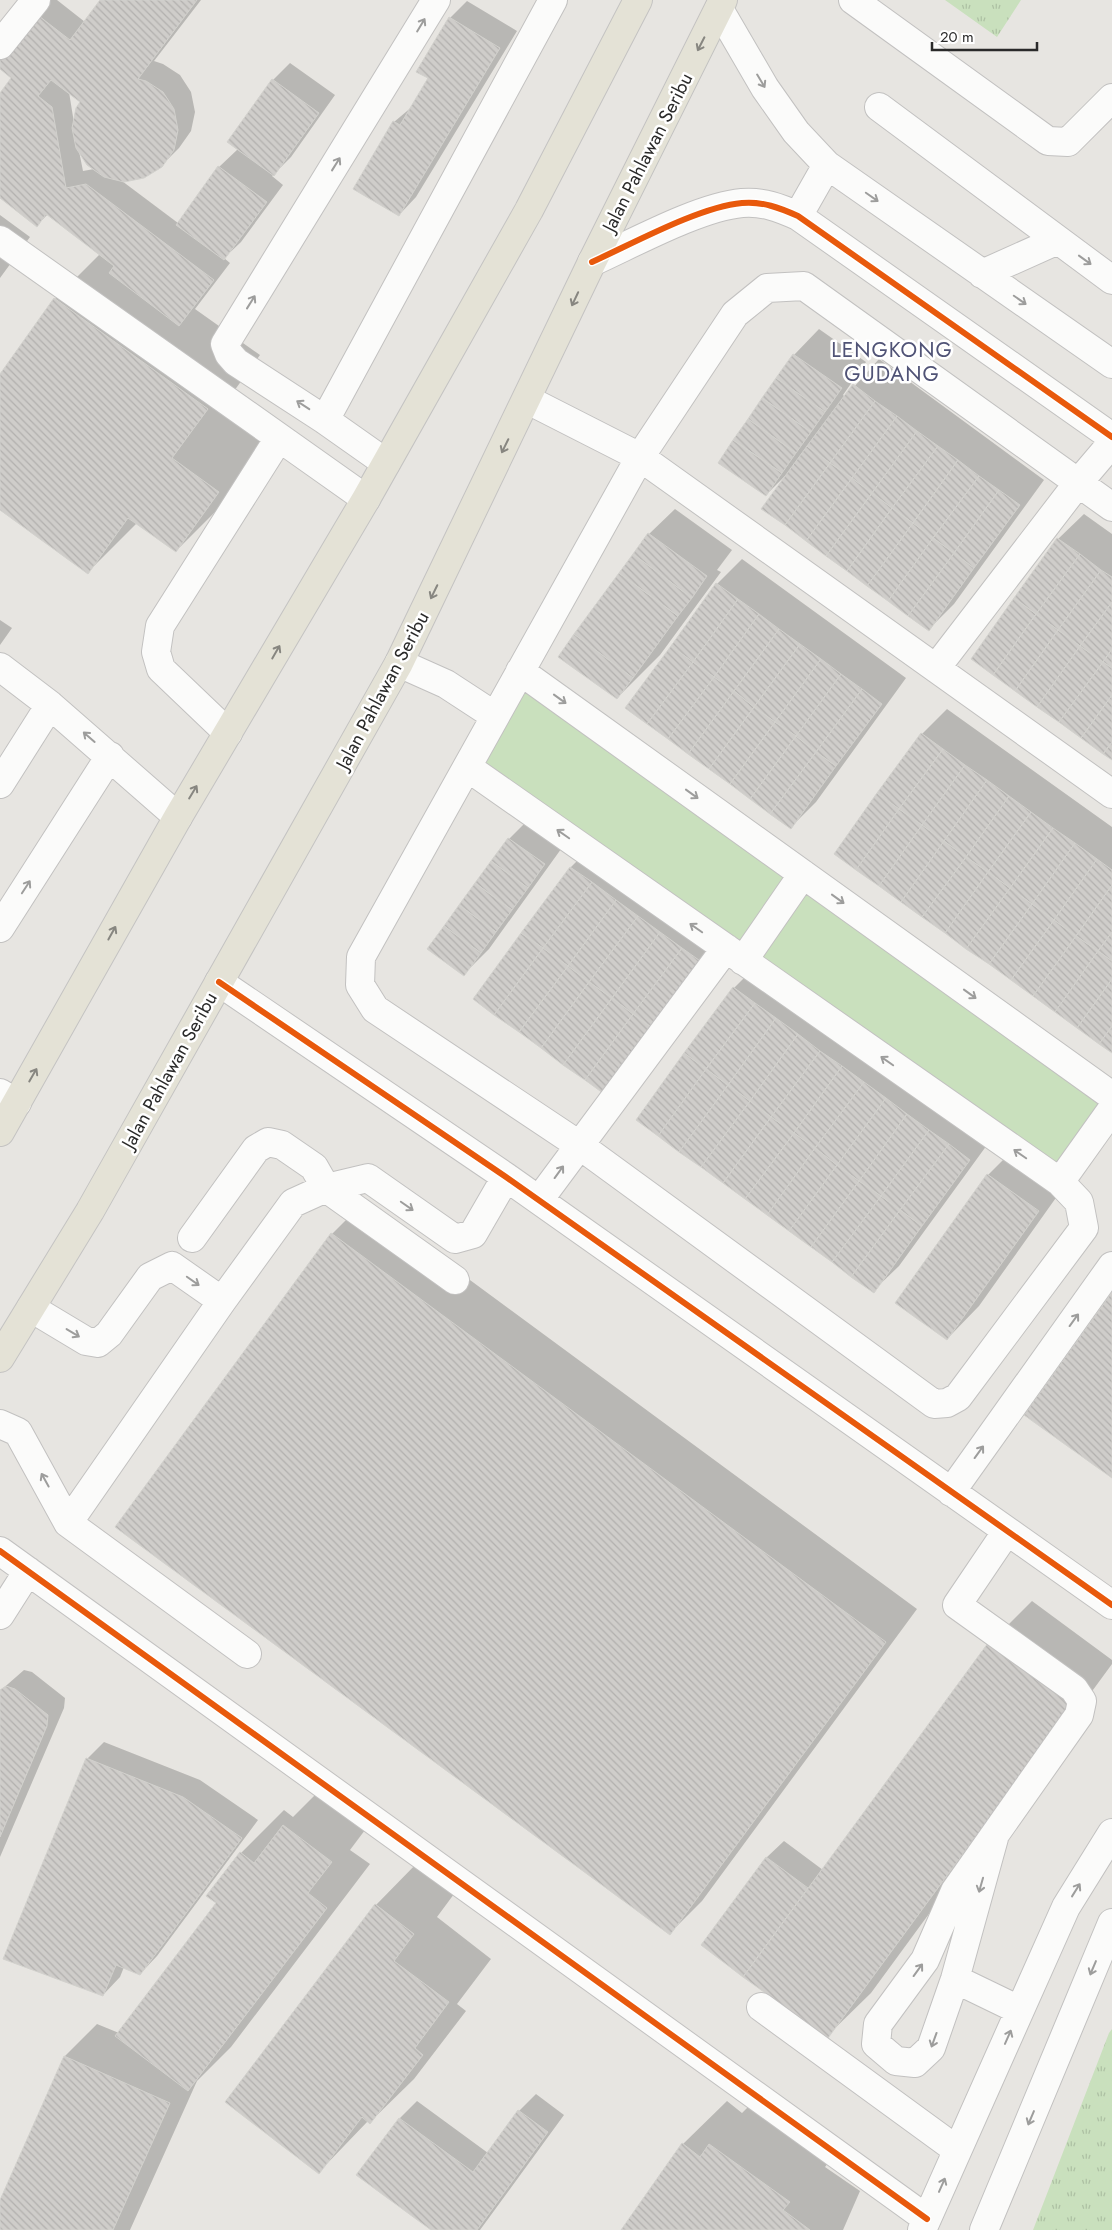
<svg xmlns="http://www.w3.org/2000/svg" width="1112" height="2230" font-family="Jost,sans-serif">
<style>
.grass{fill:url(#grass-tufts)}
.park{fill:#c9e0bd}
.shadow{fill:#0003;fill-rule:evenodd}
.building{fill:url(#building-back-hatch);stroke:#d2d1cd}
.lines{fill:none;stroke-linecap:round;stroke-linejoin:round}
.minor-casing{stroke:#c2c1c0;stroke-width:30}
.major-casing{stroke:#c4c3c2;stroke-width:30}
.minor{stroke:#fbfbfa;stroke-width:28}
.major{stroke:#e4e2d6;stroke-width:28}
.cycleway-casing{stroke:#fff;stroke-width:9}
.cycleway{stroke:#e8590c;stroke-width:6}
.oneway{stroke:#9d9d9c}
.oneway2{stroke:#878680}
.labels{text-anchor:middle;stroke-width:5;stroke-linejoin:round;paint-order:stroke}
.street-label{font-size:19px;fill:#2a2a2a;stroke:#fff}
.quarter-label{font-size:21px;letter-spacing:1px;fill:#505376;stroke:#fff}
</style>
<defs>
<pattern id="grass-tufts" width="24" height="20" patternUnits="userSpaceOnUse" patternTransform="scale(1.25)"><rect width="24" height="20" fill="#c9e0bd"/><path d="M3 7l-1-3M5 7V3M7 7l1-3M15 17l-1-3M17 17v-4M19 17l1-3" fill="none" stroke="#adc0a3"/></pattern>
<pattern id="building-back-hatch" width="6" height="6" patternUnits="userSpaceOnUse" patternTransform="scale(1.25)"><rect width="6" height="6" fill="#cfcdca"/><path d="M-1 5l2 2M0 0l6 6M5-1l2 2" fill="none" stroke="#b2b0ae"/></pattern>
</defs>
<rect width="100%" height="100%" fill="#e7e5e1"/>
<path class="grass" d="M945 0H1021L997 37Z
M1112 2029V2230H1033L1109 2033Z"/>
<path class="park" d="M520 671 1112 1096 1060 1182 467 767Z"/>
<path class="shadow" d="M50 0H57L85 22 102 0H201L154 61 163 64 180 75 191 92 195 112 191 131 179 148 161 166 122 181 178 223 219 167 238 149 229 142 273 80 290 63 335 95 291 157 272 176 283 185 241 242 224 258 230 263 195 309 260 355 224 405 271 438 229 498 176 551 137 523 88 572 0 509V376L55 299 100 254 48 214 37 225 0 197V95L13 77 0 67V61L36 14ZM69 92 82 101 74 123ZM79 151 94 169 83 171Z
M467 1 517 31 416 197 399 215 394 122 413 106 430 78 450 18Z
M0 215 30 237 0 278Z
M819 329 866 362 843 395 845 397 879 359 1044 480 954 604 929 629 785 476 766 495 794 355Z
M675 509 732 550 717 570 721 572 660 655 617 698 560 656 649 534Z
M1084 514 1112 534V759L973 659 1058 539Z
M742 559 906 678 816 802 791 827 717 584Z
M0 620 12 628 0 645Z
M947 709 1112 827V1051L922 734Z
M535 813 569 838 489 949 464 974 429 949 509 839Z
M596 842 728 938 632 1069 475 999 571 867Z
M759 963 995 1134 899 1266 873 1291 734 988Z
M1020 1143 1070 1178 979 1306 947 1339 988 1175Z
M364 1202 917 1609 702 1901 670 1933 332 1234Z
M1032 1601 1112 1660V1664L871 1993 827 2036 702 1945 766 1858 784 1841 823 1870 989 1644Z
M24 1670 32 1672 65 1698 64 1708 0 1857V1691Z
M104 1742 200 1780 258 1820 157 1956 140 1974 124 1967 120 1977 103 1995 87 1759Z
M328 1782 374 1818 350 1850 370 1864 231 2047 197 2081 130 2230H0V2203L65 2056 97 2024 119 2033 218 1903 241 1853 284 1810 293 1817Z
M419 1861 457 1890 437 1917 491 1959 457 2004 466 2011 414 2079 370 2122 368 2121 319 2172 226 2101 376 1905Z
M536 2094 564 2115 480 2230H433L400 2118 417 2101 488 2153 519 2111Z
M727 2101 742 2113 753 2102 832 2158 825 2167 860 2191 843 2230H623L683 2144Z"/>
<path class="building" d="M100 0H197L138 79 146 81 163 92 174 109 178 130 174 150 162 167 144 178 124 182 104 177 87 165 76 148 72 128 76 108 80 102 51 80 38 96 52 107 66 188 86 184 214 280 179 326 109 273 114 266 46 214 37 227 0 198V93L11 78 0 69V59L35 13 70 40Z
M449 17 500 48 399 216 353 189 393 121 400 125 428 78 416 72Z
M272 79 319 113 274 176 227 142Z
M218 166 267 202 224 260 176 225Z
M54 298 208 409 172 458 219 492 176 552 128 518 88 574 0 510V374Z
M793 354 842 388 825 412 776 378Z
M776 378 825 412 811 432 762 398Z
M853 384 875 401 830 463 807 446Z
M762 398 811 432 796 453 748 419Z
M875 401 897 416 852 478 830 463Z
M897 416 917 431 872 493 852 478Z
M748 419 796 453 782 473 733 440Z
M917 431 938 446 892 508 872 493Z
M733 440 782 473 766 496 718 463Z
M807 446 830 463 785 525 761 509Z
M938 446 958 460 913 523 892 508Z
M958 460 979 476 933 538 913 523Z
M830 463 852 478 806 541 785 525Z
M979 476 999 490 954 553 933 538Z
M852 478 872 493 826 556 806 541Z
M999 490 1020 505 974 568 954 553Z
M872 493 892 508 847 571 826 556Z
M892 508 913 523 867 586 847 571Z
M913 523 933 538 888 601 867 586Z
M648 533 707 576 692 598 633 554Z
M933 538 954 553 908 616 888 601Z
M1057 538 1080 554 1036 614 1014 598Z
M954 553 974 568 929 631 908 616Z
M633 554 692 598 678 616 619 573Z
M1080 554 1101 570 1058 630 1036 614Z
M1101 570 1112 577V602L1080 646 1058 630Z
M619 573 678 616 633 678 574 634Z
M716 583 738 599 693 662 671 646Z
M1014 598 1036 614 993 675 971 659Z
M738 599 759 614 714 677 693 662Z
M1112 602V649L1103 662 1080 646Z
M759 614 779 629 734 691 714 677Z
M1036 614 1058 630 1015 691 993 675Z
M779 629 800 644 754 707 734 691Z
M1058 630 1080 646 1037 707 1015 691Z
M574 634 633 678 617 699 558 657Z
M800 644 821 659 775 722 754 707Z
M671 646 693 662 647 724 625 708Z
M1080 646 1103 662 1059 722 1037 707Z
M1112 649V668L1103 662Z
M821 659 841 674 796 736 775 722Z
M693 662 714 677 668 739 647 724Z
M1103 662 1112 668V695L1081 738 1059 722Z
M841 674 862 689 816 752 796 736Z
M714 677 734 691 688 754 668 739Z
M862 689 882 704 836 766 816 752Z
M734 691 754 707 709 769 688 754Z
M1112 695V742L1103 754 1081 738Z
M754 707 775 722 730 784 709 769Z
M775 722 796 736 750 799 730 784Z
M921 733 943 749 899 809 877 793Z
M796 736 816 752 770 814 750 799Z
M1112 742V760L1103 754Z
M943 749 965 765 922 825 899 809Z
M816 752 836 766 791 829 770 814Z
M965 765 987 780 944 841 922 825Z
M987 780 1009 796 966 857 944 841Z
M877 793 899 809 856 870 834 854Z
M1009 796 1031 812 988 872 966 857Z
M899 809 922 825 879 886 856 870Z
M1031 812 1053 828 1010 888 988 872Z
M922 825 944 841 901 902 879 886Z
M1053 828 1075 843 1032 904 1010 888Z
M508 838 545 864 528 888 491 861Z
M944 841 966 857 922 917 901 902Z
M1075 843 1097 859 1054 920 1032 904Z
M966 857 988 872 945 933 922 917Z
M1097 859 1112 870V885L1076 936 1054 920Z
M491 861 528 888 512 910 475 883Z
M570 867 592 882 543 948 521 933Z
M988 872 1010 888 966 949 945 933Z
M592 882 616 900 568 966 543 948Z
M475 883 512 910 496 932 459 905Z
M1112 885V932L1098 951 1076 936Z
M1010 888 1032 904 989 964 966 949Z
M616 900 638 916 589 982 568 966Z
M1032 904 1054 920 1011 980 989 964Z
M459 905 496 932 481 953 444 926Z
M638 916 660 932 612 998 589 982Z
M1054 920 1076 936 1033 996 1011 980Z
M444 926 481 953 464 976 427 949Z
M660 932 682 948 633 1014 612 998Z
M1112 932V961L1098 951Z
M521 933 543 948 494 1015 473 999Z
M1076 936 1098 951 1055 1012 1033 996Z
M543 948 568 966 519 1032 494 1015Z
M682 948 703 963 655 1030 633 1014Z
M1098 951 1112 961V979L1077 1028 1055 1012Z
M568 966 589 982 541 1048 519 1032Z
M1112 979V1026L1099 1044 1077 1028Z
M589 982 612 998 563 1065 541 1048Z
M733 987 755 1003 706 1069 684 1053Z
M612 998 633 1014 585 1080 563 1065Z
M755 1003 776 1018 728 1085 706 1069Z
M633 1014 655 1030 607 1096 585 1080Z
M776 1018 798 1034 750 1101 728 1085Z
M1112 1026V1053L1099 1044Z
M798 1034 820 1051 771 1117 750 1101Z
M820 1051 842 1066 794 1133 771 1117Z
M684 1053 706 1069 658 1136 636 1120Z
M842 1066 864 1082 815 1148 794 1133Z
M706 1069 728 1085 679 1152 658 1136Z
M864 1082 886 1098 837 1165 815 1148Z
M728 1085 750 1101 701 1167 679 1152Z
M886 1098 907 1114 859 1181 837 1165Z
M750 1101 771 1117 723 1183 701 1167Z
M907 1114 929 1130 881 1196 859 1181Z
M771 1117 794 1133 745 1199 723 1183Z
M929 1130 949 1144 900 1210 881 1196Z
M794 1133 815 1148 767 1215 745 1199Z
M949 1144 970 1160 922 1226 900 1210Z
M815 1148 837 1165 789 1231 767 1215Z
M837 1165 859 1181 811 1247 789 1231Z
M987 1174 1039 1211 947 1340 895 1303Z
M859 1181 881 1196 832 1262 811 1247Z
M881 1196 900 1210 851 1277 832 1262Z
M900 1210 922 1226 874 1293 851 1277Z
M331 1233 886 1642 670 1935 115 1527Z
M1112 1292V1478L1024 1415Z
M988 1643 1072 1705 828 2038 743 1977Z
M6 1686 15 1689 48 1715 47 1726 0 1837V1690Z
M86 1758 183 1797 242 1838 140 1975 116 1965 103 1996 3 1959Z
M283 1825 332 1862 308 1893 327 1908 188 2091 115 2036 216 1903 206 1896 240 1852 254 1863Z
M766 1857 808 1888 743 1977 701 1945Z
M375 1904 414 1934 394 1961 449 2002 415 2048 423 2055 370 2124 362 2117 319 2174 225 2102Z
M64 2056 170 2103 113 2230H0V2200Z
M518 2110 548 2132 477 2230H431L356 2175 399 2118 473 2172Z
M682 2143 700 2157 709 2144 790 2202 783 2210 810 2230H621Z"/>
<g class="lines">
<g class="minor-casing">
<path id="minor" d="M853 0 1048 141 1068 142 1112 98
M719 9 765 88 796 132 827 165 1112 364
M0 45 36 0
M879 107 1112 280
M798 216 827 165
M0 240 366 499
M592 262C634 243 699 207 742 203 762 201 780 208 798 216L1112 437
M982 274 1058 240
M528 400 640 457 1112 794
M325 420 553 0
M386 463 325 420 236 362 229 354 225 344 436 0
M1112 507 804 286 767 288 735 314 640 457 361 957 360 985 375 1009 579 1145 934 1404 947 1403 958 1397 1084 1228 1079 1202 1060 1182 1112 1109
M399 663 446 684 495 716
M0 667 50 705 178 817
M936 668 1078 483 1112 443
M520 671 1112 1096
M228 733 161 669 156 652 160 626 279 438
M467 767 1060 1182
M0 784 50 705
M0 928 110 756
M743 961 803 874
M219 982 506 1177 1112 1605
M0 1093 17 1103
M539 1200 726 948
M192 1238 256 1149 268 1142 282 1145 314 1167 326 1188 455 1280
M31 1308 86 1341 98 1343 109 1334 150 1277 172 1266 222 1301 293 1203 326 1188 368 1178 455 1239 473 1234 506 1177
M0 1424 18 1432 68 1523 247 1654
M951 1492 1112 1266
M68 1523 222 1301
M0 1551 927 2219
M0 1615 28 1571
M994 1838 955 1979 931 2048 915 2063 896 2061 876 2044 878 2024 925 1960 955 1891 1079 1715 1082 1701 1074 1689 957 1605 1007 1531
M955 1979 1019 2010
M761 2007 957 2150
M922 2230 1066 1907 1112 1833
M984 2230 1112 1923"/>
</g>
<g class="major-casing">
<path id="major" d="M0 1132 178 817 366 499 529 210 638 0
M0 1358 90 1211 399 663 592 262 723 0"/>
</g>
<use href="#minor" class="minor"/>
<use href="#major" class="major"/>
<g class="cycleway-casing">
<path id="cycleway" d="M592 262C634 243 699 207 742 203 762 201 780 208 798 216L1112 437
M219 982 506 1177 1112 1605
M0 1551 927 2219"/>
</g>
<use href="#cycleway" class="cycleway"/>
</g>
<defs><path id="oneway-shaft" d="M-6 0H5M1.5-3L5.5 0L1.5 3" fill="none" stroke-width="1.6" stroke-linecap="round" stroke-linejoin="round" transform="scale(1.25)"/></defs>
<g class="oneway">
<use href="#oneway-shaft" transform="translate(421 25) rotate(-59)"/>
<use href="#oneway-shaft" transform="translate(761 81) rotate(59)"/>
<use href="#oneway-shaft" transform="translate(336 164) rotate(-58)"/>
<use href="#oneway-shaft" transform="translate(872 197) rotate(35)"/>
<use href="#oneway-shaft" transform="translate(1085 260) rotate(36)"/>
<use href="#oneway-shaft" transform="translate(1020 300) rotate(35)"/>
<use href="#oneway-shaft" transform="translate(251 302) rotate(-58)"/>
<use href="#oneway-shaft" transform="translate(303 405) rotate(-147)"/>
<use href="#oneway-shaft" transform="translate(560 699) rotate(36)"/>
<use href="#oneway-shaft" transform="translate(89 737) rotate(-139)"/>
<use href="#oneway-shaft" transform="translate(692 794) rotate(36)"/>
<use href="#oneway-shaft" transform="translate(563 834) rotate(-145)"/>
<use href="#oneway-shaft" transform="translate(26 887) rotate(-57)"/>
<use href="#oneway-shaft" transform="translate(838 899) rotate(36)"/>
<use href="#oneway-shaft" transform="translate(696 928) rotate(-145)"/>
<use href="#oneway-shaft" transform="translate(970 994) rotate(36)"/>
<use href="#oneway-shaft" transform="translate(887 1061) rotate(-145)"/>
<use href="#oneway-shaft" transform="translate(1020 1154) rotate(-145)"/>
<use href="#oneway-shaft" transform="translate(559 1172) rotate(-54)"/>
<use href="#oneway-shaft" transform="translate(407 1206) rotate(35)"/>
<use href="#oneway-shaft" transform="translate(193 1281) rotate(35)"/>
<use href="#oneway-shaft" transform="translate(1074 1320) rotate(-54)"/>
<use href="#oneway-shaft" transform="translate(73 1333) rotate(31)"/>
<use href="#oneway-shaft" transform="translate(979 1452) rotate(-54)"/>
<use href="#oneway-shaft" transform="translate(45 1480) rotate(-119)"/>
<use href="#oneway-shaft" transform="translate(981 1885) rotate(106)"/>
<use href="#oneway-shaft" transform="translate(1076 1890) rotate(-58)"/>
<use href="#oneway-shaft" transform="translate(1093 1968) rotate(113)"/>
<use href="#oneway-shaft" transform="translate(918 1970) rotate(-54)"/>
<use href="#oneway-shaft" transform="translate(1008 2037) rotate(-66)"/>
<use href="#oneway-shaft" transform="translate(934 2040) rotate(110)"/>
<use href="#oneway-shaft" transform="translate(1031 2118) rotate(113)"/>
<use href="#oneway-shaft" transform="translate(942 2185) rotate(-66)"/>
</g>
<g class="oneway2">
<use href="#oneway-shaft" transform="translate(701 44) rotate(117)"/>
<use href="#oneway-shaft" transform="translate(575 299) rotate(115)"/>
<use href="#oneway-shaft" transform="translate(505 446) rotate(116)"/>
<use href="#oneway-shaft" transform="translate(434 592) rotate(116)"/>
<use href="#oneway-shaft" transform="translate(276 652) rotate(-60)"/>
<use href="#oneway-shaft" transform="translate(193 792) rotate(-59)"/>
<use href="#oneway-shaft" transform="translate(112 933) rotate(-61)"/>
<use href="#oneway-shaft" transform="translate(33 1075) rotate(-60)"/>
</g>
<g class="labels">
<g class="street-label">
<text transform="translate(647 152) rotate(-63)" y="7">Jalan Pahlawan Seribu</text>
<text transform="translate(382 690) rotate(-62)" y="7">Jalan Pahlawan Seribu</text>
<text transform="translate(169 1070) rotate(-61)" y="7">Jalan Pahlawan Seribu</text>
</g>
<g class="quarter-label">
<text x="892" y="357">LENGKONG<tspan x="892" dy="24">GUDANG</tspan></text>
</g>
</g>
<path d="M932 42v8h105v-8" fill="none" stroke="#2a2a2a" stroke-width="2.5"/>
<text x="940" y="42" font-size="15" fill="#2a2a2a" stroke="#ffffff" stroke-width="4" paint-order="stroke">20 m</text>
</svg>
